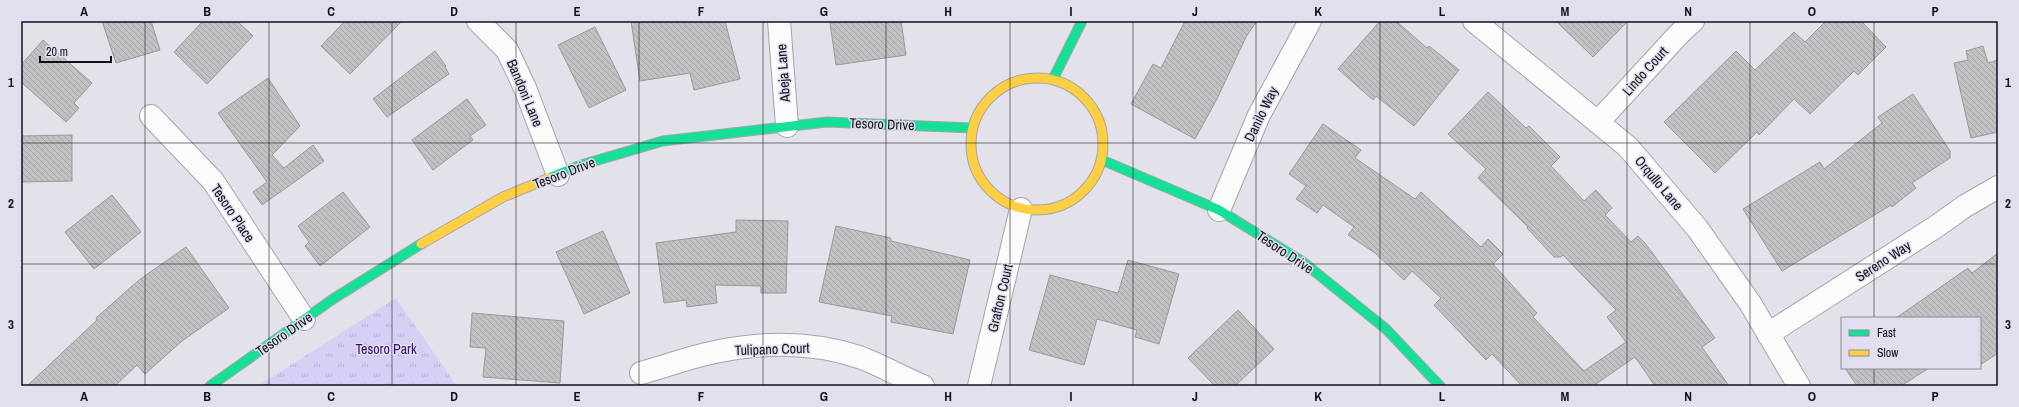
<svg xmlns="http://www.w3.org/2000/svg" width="2019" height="407" font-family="'Archivo Narrow',sans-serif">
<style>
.park{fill:url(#park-tufts)}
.building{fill:url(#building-back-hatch);stroke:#99989a}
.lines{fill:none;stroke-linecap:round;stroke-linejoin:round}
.street-casing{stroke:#a5a4ab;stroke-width:24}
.fast-casing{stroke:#a5a4ab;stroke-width:11}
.slow-casing{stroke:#a5a4ab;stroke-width:11}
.street{stroke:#fbfbfc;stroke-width:22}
.fast{stroke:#16e098;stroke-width:9}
.slow{stroke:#ffcf43;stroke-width:9}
.grid{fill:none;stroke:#111016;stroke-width:1;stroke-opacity:0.55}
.labels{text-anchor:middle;stroke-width:3;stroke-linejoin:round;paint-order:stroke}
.street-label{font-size:14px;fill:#111016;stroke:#e0deef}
.park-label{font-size:14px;fill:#361271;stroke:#e0deef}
.neatline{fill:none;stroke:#111016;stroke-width:1.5}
.grid-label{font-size:13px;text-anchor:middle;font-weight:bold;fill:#111016}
</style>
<defs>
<pattern id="park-tufts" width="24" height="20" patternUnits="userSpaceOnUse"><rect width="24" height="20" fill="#d6d0f4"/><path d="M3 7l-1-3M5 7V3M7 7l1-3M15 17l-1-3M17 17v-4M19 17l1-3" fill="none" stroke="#b7b2d0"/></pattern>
<pattern id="building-back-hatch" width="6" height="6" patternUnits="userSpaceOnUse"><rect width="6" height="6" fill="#c1c0c2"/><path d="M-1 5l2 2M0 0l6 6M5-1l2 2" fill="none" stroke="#a5a4a6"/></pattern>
</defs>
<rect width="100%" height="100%" fill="#e3e2eb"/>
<path class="park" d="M396 298 457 386H258Z"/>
<path class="building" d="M102 21H151L160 50 116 63Z
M203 21H237L253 36 207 84 174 52Z
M345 21H402L350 74 321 46Z
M631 21H725L740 79 694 90 690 73 640 81Z
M846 21H901L906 55 836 65 830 23Z
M1185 21H1257L1246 37 1217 99 1195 139 1131 104 1153 64 1161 68Z
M1380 21H1396L1427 48 1429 46 1459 70 1414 126 1376 96 1373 100 1338 69Z
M1556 21H1628L1593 57Z
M1826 21H1861L1886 47 1858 75 1854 71 1810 114 1794 99 1759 135 1757 132 1715 173 1664 122 1736 51 1755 70 1794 32 1805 42Z
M595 27 626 90 589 108 558 45Z
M43 40 92 83 74 103 79 108 66 122 21 82V65Z
M1983 46 1988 63 1998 60V132L1971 138 1954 63 1968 60 1966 51Z
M435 51 446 66 445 67 449 74 387 117 373 99Z
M268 78 300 126 272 155 284 168 313 145 324 161 262 205 253 192 267 182 218 113Z
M1488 92 1526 128 1529 126 1560 157 1551 166 1584 201 1596 190 1612 208 1605 215 1631 242 1638 236 1645 243 1715 338 1702 347 1729 386H1655L1635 357 1596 384 1598 386H1522L1492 354 1486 360 1434 305 1441 298 1412 271 1404 280 1375 253 1348 235 1354 227 1323 205 1317 213 1296 199 1306 186 1289 174 1323 124 1361 150 1355 158 1415 199 1421 192 1481 247 1488 239 1503 254 1493 264 1537 313 1533 317 1584 371 1626 342 1607 317 1616 310 1563 255 1561 257H1554L1527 228 1528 227 1478 178 1486 169 1448 134Z
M1913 94 1950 151V158L1912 183 1916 188 1892 207 1891 205 1782 271 1743 209 1820 162 1824 169 1882 123 1878 117Z
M467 99 486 125 470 136 473 140 433 170 412 140Z
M72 135V181L21 182V136Z
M343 192 370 227 320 266 305 246 309 242 298 226Z
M112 195 141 232 94 269 65 232Z
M736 220 788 221 786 293H761V286L715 285 717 303 687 307 686 300 664 303 656 243 736 232Z
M836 226 891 238V241L970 260 953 334 891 322 892 316 819 302Z
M603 231 630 293 584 314 556 252Z
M186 247 229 308 182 341 145 374 137 365 115 386H27L97 320 96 318 139 280Z
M1998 253V353L1980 365V318H1896L1968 268 1972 273Z
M1128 260 1179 274 1159 344 1135 337 1137 330 1097 319 1084 365 1029 350 1050 275 1118 293Z
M1238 310 1274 349 1235 386H1215L1188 358Z
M472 313 564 321 560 383 483 377 486 348 470 347Z
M1845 368H1929L1901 386H1857Z"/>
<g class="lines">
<g class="street-casing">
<path id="street" d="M478 21 507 50 525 88 558 175
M779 21 787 126
M1474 21 1628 147 1697 228 1750 303 1799 386
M151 116 213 181 304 319
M1598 122 1679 34 1693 21
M1219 210 1259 115 1310 21
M1768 334 1937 226 1965 206 1998 187
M641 373C666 366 690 357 715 352 762 342 813 342 859 357 881 365 901 377 923 386
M979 386 1021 209"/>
</g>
<g class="fast-casing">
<path id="fast" d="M1053 79 1082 21
M1102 160 1219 210 1303 262 1386 329 1440 386
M549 178 581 165 663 141 827 122 972 128
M210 386 333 299 421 244"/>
</g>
<g class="slow-casing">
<path id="slow" d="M971 144a66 66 0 1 1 132 0a66 66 0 1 1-132 0Z
M421 244 503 197 549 178"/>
</g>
<use href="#street" class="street"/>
<use href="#fast" class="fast"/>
<use href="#slow" class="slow"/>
</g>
<path class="grid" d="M145 21V386M269 21V386M392 21V386M516 21V386M639 21V386M763 21V386M886 21V386M1010 21V386M1133 21V386M1256 21V386M1380 21V386M1503 21V386M1627 21V386M1750 21V386M1874 21V318M21 143H1998M21 264H1998M1874 368V386"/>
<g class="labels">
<g class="street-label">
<text transform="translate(1645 71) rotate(-48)" y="5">Lindo Court</text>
<text transform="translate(783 73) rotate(-94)" y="5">Abeja Lane</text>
<text transform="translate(525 93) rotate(67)" y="5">Bandoni Lane</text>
<text transform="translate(1261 114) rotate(-64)" y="5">Danilo Way</text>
<text transform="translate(882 124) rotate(2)" y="5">Tesoro Drive</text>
<text transform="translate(564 173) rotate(-21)" y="5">Tesoro Drive</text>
<text transform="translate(1659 183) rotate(50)" y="5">Orqullo Lane</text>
<text transform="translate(233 213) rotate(56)" y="5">Tesoro Place</text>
<text transform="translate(1285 252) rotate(34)" y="5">Tesoro Drive</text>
<text transform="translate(1883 261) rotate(-33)" y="5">Sereno Way</text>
<text transform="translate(1000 298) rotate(-77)" y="5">Grafton Court</text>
<text transform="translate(284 334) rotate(-35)" y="5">Tesoro Drive</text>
<text transform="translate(772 349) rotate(-2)" y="5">Tulipano Court</text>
</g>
<g class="park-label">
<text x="386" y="354">Tesoro Park</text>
</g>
</g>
<rect width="2019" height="407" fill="none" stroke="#e0deef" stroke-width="44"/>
<rect x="1841" y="317" width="140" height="52" fill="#e0deef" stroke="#8d8c98"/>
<rect x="1849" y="330" width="20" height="6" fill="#16e098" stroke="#8d8c98"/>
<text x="1877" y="337" font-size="12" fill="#111016">Fast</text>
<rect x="1849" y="350" width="20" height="6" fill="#ffcf43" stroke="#8d8c98"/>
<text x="1877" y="357" font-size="12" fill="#111016">Slow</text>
<path d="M40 56v6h71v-6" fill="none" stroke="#111016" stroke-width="2"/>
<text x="46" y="56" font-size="12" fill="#111016" stroke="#e0deef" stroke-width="3" paint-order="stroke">20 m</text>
<rect x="22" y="22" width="1975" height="363" class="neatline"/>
<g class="grid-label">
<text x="84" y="16">A</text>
<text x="207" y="16">B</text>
<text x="331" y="16">C</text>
<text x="454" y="16">D</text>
<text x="577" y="16">E</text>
<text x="701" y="16">F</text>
<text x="824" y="16">G</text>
<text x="948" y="16">H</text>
<text x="1071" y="16">I</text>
<text x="1195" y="16">J</text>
<text x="1318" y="16">K</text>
<text x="1442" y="16">L</text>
<text x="1565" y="16">M</text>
<text x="1688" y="16">N</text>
<text x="1812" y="16">O</text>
<text x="1935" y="16">P</text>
<text x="11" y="87">1</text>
<text x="2008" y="87">1</text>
<text x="11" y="208">2</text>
<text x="2008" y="208">2</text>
<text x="11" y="329">3</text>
<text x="2008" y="329">3</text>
<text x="84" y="401">A</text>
<text x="207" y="401">B</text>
<text x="331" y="401">C</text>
<text x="454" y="401">D</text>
<text x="577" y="401">E</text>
<text x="701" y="401">F</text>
<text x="824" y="401">G</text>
<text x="948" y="401">H</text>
<text x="1071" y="401">I</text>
<text x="1195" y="401">J</text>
<text x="1318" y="401">K</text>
<text x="1442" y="401">L</text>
<text x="1565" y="401">M</text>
<text x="1688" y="401">N</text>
<text x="1812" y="401">O</text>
<text x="1935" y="401">P</text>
</g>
</svg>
